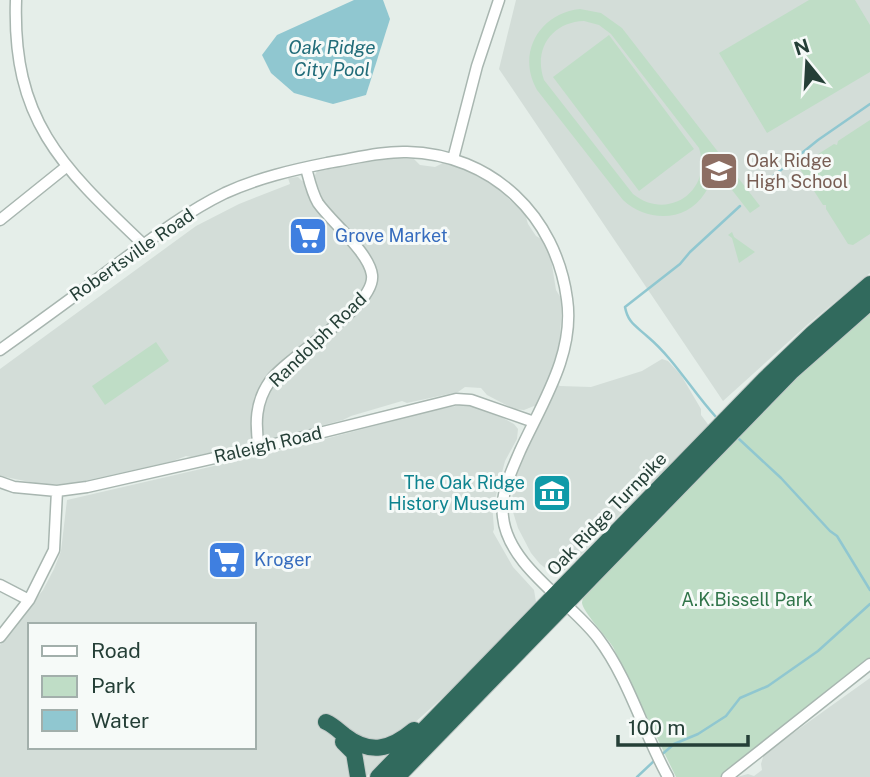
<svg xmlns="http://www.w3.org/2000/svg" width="870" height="777" font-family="'Public Sans',sans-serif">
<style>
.built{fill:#d3ddd8;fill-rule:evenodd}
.green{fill:#bfddc6;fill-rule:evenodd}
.water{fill:#90c7d0}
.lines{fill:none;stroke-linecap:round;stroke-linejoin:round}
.stream{stroke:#90c7d0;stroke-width:2.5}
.minor-casing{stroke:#a8b6b0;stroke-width:13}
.highway-casing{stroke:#c2c9c7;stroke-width:18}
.minor{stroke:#fff;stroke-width:10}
.highway{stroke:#316a5d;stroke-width:16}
.labels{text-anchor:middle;stroke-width:6;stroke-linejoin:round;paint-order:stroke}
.education-label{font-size:18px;fill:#785e54;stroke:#f6faf8;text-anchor:start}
.shop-label{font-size:18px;fill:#366cbe;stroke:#f6faf8;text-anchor:start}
.street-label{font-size:18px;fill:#253f37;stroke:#f6faf8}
.culture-label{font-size:18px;fill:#0d838f;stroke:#f6faf8;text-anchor:end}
.park-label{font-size:18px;fill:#307449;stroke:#f6faf8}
.water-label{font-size:19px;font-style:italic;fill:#216c79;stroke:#f6faf8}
</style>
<rect width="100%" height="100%" fill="#e5eee9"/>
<path class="built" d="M516 0H870V273L807 325 723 401 499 69Z
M393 158 414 159 420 165 435 167 443 163 466 170 496 187 525 214 528 224 536 236 543 240 551 259 556 290 562 300 560 340 549 380 560 386 591 387 642 371 662 359 668 361 681 375 701 409V415L710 427 664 474 648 485 569 567 563 571 552 573 540 564 531 553 518 528 513 512 512 483 523 454 546 411 534 406 524 410 514 409 487 395 481 388 465 387 458 392 407 403 402 401 351 416 343 420 275 438 268 439 263 437 250 440 245 445 191 457 186 456 173 461 75 483 45 485 0 476V369L196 226 239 204 290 184 288 178 298 177 302 181 314 177 317 171 321 170Z
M465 404 490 411 514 424 518 429 517 439 505 461 495 499 492 503 494 529 493 532 513 567 534 590 536 602 479 665 402 734 391 751 366 777H0V645L43 590 54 569 61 551 67 500 287 449 427 412ZM30 625H254V747H30Z
M870 678V777H737L748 774 754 776 762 770 761 764 764 754Z"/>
<path class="green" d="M809 0H855L870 25V72L767 133 719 53Z
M580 9 601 13 622 28 760 206 750 213 714 167C712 176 710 185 705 193 686 223 647 222 623 200L537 90C516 53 540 13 580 9ZM584 21 599 25 611 34 699 148C713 191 668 222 633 194L544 80C533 49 552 22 584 21Z
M609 35 694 149 639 191 553 77Z
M870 120V234L853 245 848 244 826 209V205H823L800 169 801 165 834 144 837 145 838 141Z
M732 232 734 237 755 252 739 263 732 238 728 235Z
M870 307V659L722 777H676L613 647C607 637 583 612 582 603 582 602 584 593 584 591L827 343Z
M156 342 169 361 105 405 92 386Z"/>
<path class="water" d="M354 0H383L390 19 366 95 333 104 294 93 271 73 262 55 277 35Z"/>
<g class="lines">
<path class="stream" d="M771 178 818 140 870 104
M716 417C692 391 675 360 648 337 636 326 628 323 625 307L680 264 690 252 740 206
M739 439 781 478 830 531 837 536 870 590
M659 757 674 744 698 734 726 716 740 698 768 686 818 651 870 604
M637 777 654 761"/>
<g class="minor-casing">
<path id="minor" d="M16 0C12 121 62 167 144 245
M453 159 477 66 499 0
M0 220 66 167
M0 350C39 322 78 294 116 265 151 239 186 212 225 193 258 178 292 170 327 163 353 159 381 151 407 152 492 154 556 216 567 299 575 354 542 403 520 451 511 472 500 494 503 517 508 566 570 601 598 638 629 679 643 732 668 777
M259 448C255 424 255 402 270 381 289 355 376 307 372 275 369 252 332 223 318 203 312 193 309 179 306 168
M0 482 14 487 57 491 87 487 259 448 456 399 471 400 534 422
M0 585 29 600
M0 637 29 600 54 550 57 491
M727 777 870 664"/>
</g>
<g class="highway-casing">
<path id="highway" d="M326 722C333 725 338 730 344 735 370 755 390 750 414 730
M343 742 354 753 358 777
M378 777 764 380 813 333 870 284
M397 777 792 371 870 302"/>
</g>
<use href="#minor" class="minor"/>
<use href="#highway" class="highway"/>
</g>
<defs>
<g id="school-square" transform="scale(2.0125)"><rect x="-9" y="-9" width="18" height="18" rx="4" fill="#8d6e63" stroke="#f6faf8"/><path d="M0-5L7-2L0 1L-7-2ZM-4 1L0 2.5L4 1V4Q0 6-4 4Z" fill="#fff"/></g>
<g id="supermarket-square" transform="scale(2.0125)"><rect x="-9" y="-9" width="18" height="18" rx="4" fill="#3f7fe0" stroke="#f6faf8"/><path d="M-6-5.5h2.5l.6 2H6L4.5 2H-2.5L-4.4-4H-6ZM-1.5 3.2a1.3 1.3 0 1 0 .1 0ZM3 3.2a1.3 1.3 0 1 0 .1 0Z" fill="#fff"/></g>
<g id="museum-square" transform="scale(2.0125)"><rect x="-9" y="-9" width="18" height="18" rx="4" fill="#0f9aa8" stroke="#f6faf8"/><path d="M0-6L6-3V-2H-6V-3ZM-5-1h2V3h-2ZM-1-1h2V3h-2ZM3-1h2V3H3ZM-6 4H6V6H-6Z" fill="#fff"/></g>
</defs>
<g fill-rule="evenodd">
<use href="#school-square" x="719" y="171"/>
<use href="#supermarket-square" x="308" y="236"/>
<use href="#museum-square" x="552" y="493"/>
<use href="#supermarket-square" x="227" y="560"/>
</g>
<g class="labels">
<g class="education-label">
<text x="746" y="167">Oak Ridge<tspan x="746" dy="21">High School</tspan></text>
</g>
<g class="shop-label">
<text x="335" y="242">Grove Market</text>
<text x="254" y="566">Kroger</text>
</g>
<g class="street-label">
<text transform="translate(132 255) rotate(-35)" y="6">Robertsville Road</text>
<text transform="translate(318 340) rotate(-44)" y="6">Randolph Road</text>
<text transform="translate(268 445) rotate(-13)" y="6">Raleigh Road</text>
<text transform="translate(607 514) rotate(-46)" y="6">Oak Ridge Turnpike</text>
</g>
<g class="culture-label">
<text x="525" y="489">The Oak Ridge<tspan x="525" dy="21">History Museum</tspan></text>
</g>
<g class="park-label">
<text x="747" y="606">A.K.Bissell Park</text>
</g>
<g class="water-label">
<text x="332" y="54">Oak Ridge<tspan x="332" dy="22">City Pool</tspan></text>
</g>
</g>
<rect x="28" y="623" width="228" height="126" fill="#f6faf8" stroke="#a2afab" stroke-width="2"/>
<rect x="42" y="646" width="35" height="10" fill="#ffffff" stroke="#a2afab" stroke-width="2"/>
<text x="91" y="658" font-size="21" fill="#253f37">Road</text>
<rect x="42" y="676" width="35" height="21" fill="#bfddc6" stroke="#a2afab" stroke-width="2"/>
<text x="91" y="693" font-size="21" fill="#253f37">Park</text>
<rect x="42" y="710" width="35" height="21" fill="#90c7d0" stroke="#a2afab" stroke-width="2"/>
<text x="91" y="728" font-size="21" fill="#253f37">Water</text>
<g transform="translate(807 63) rotate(342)" stroke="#f6faf8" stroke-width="5" paint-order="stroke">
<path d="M0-5L12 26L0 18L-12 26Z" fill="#253f37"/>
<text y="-10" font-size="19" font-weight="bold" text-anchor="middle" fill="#253f37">N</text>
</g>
<path d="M618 735v10h130v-10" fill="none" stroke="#253f37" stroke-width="3.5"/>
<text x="628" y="735" font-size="21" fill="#253f37" stroke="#f6faf8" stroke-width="5" paint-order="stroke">100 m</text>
</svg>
